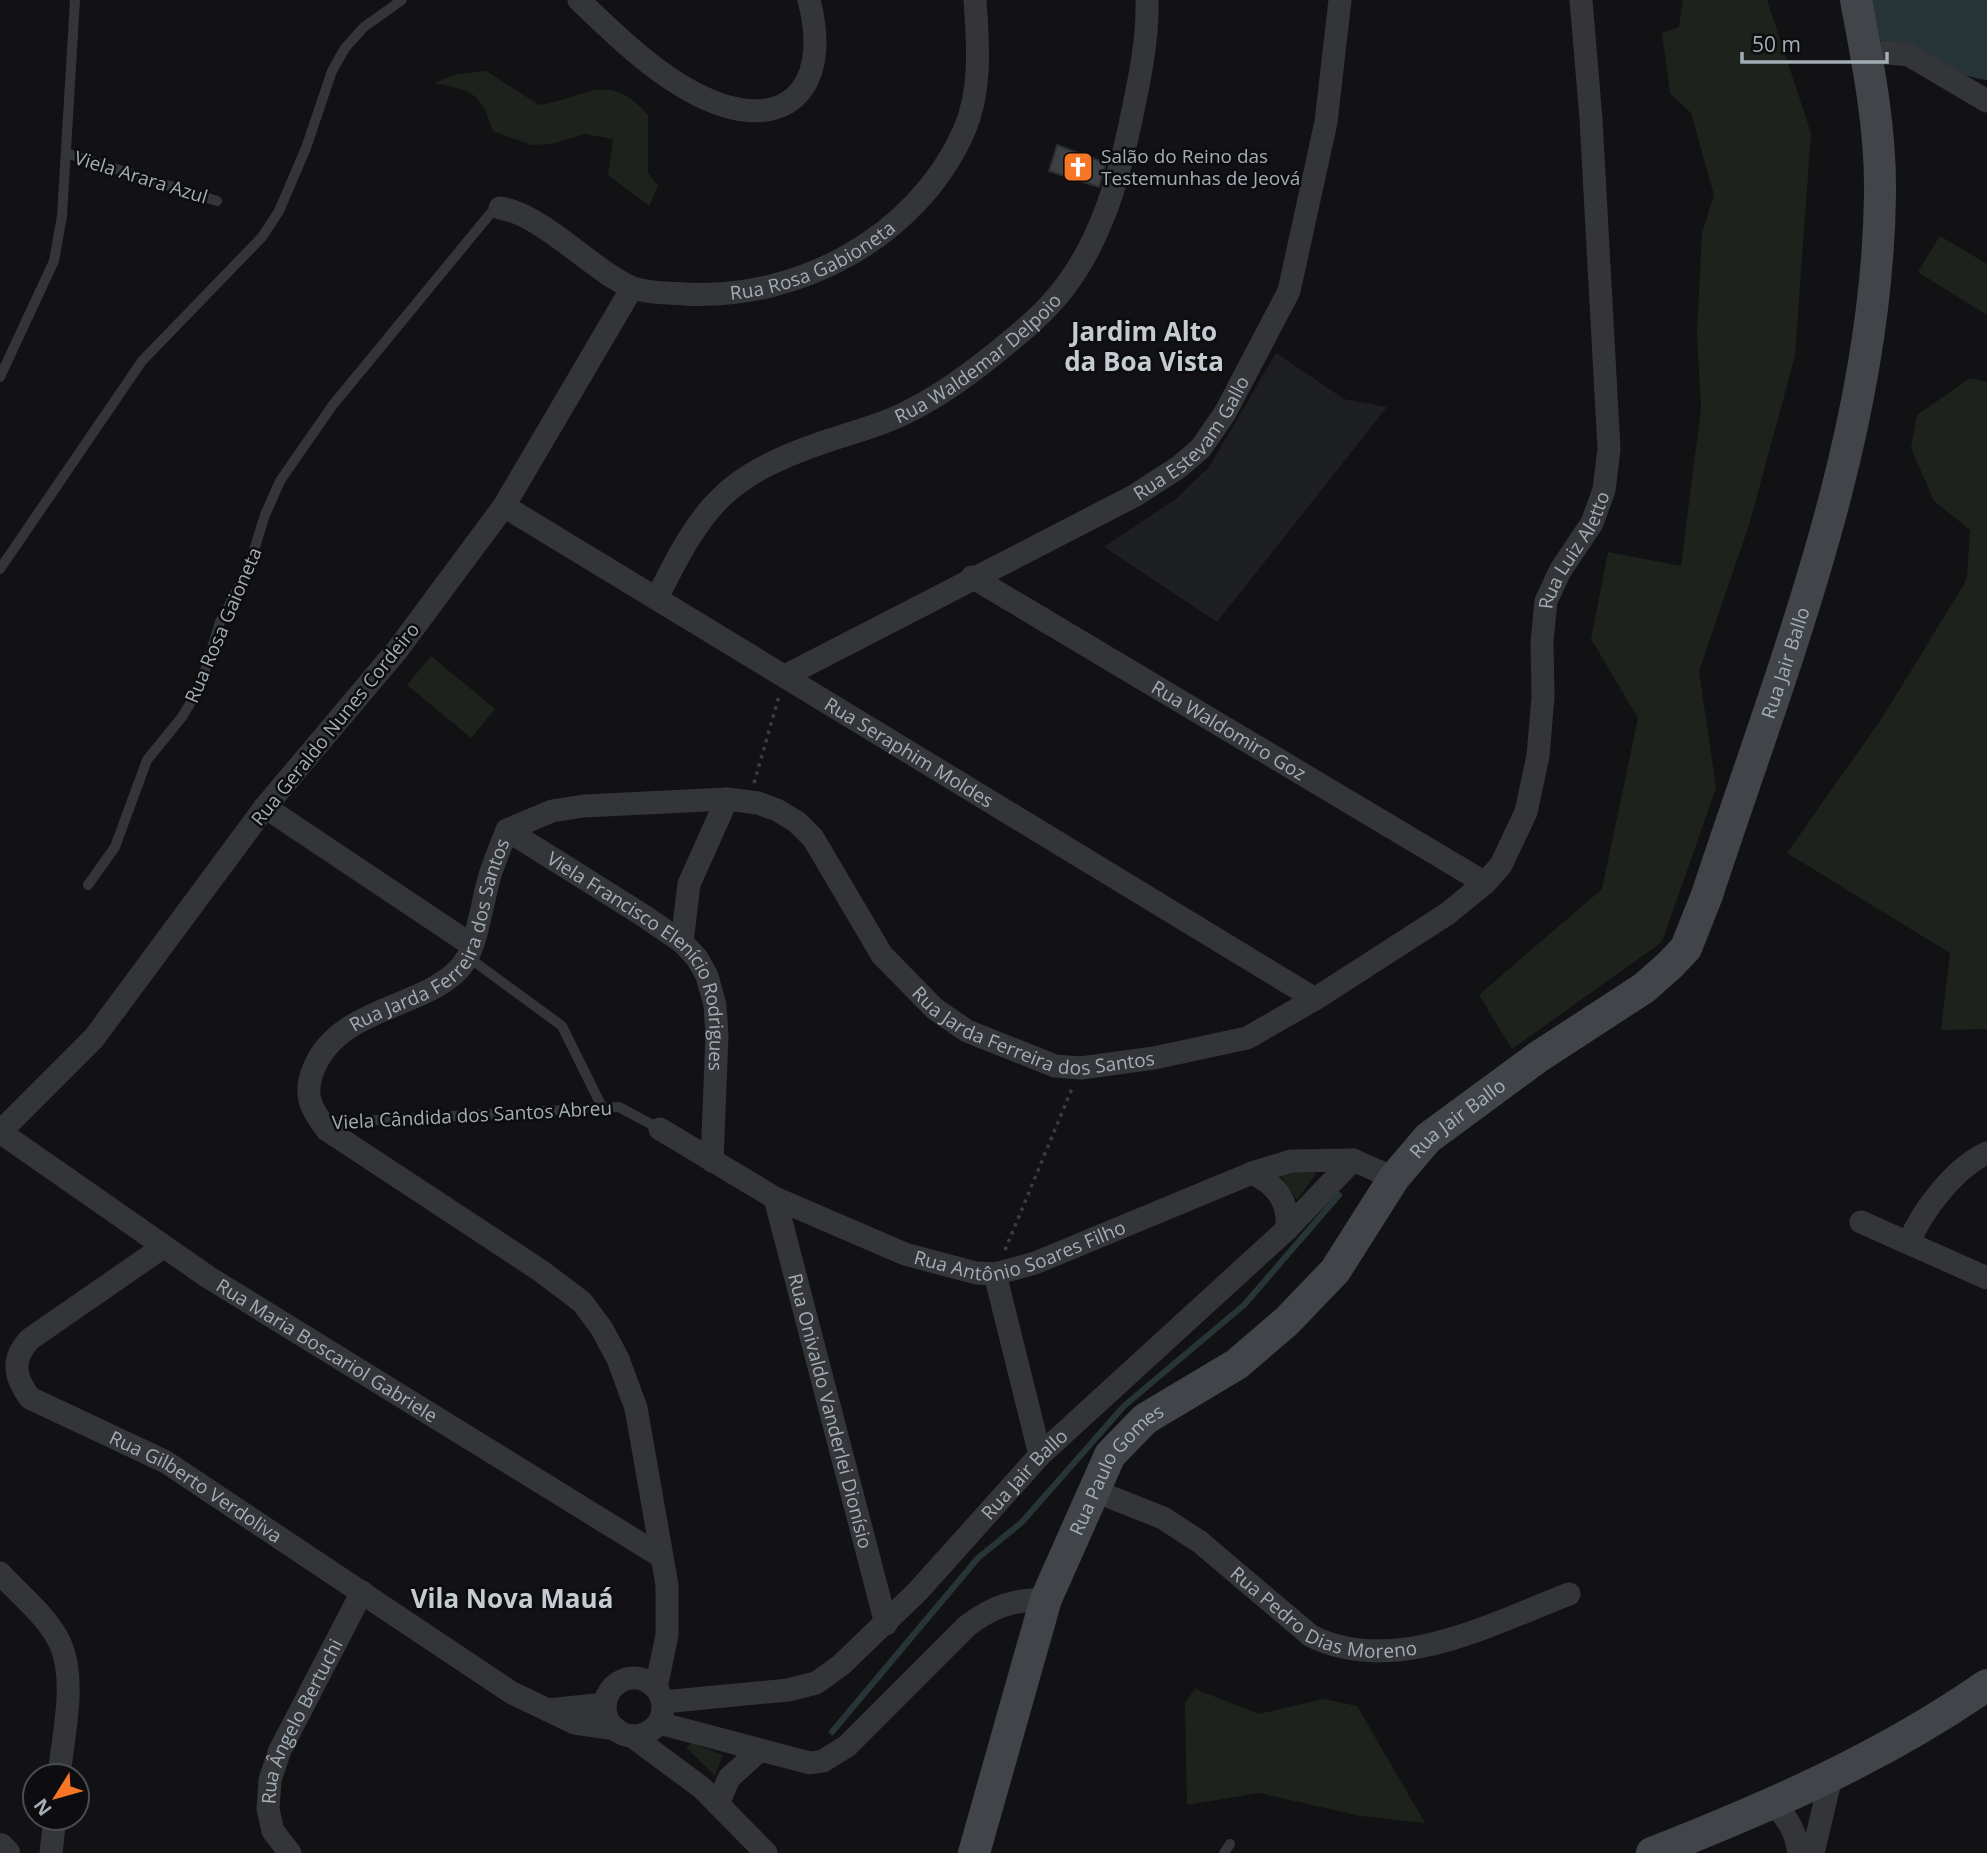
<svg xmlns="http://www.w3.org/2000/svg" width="1987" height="1853" font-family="'Open Sans',sans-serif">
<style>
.built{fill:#1e1f21}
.green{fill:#1d231c}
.water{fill:#283538}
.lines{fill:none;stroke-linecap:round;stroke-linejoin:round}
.stream{stroke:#283538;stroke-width:6}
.building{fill:#3e4144;stroke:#2c2d30;stroke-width:2}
.path{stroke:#393d40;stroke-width:3.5;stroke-dasharray:3.5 5;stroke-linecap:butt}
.service{stroke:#333539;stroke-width:10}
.minor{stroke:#333539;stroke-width:23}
.tertiary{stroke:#333539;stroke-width:28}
.secondary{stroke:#414549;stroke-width:32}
.labels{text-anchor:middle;stroke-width:5;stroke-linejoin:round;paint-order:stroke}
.poi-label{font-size:19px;fill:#a3adb5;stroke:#0d0d0f;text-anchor:start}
.street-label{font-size:19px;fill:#a3adb5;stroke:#0d0d0f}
.district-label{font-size:26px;font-weight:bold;fill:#c4cbd1;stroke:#0d0d0f}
</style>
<rect width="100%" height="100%" fill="#121214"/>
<path class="built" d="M1276 353 1344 399 1387 407 1217 622 1104 547 1176 499 1209 467Z"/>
<path class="green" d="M1683 0H1767L1811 133 1795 356 1749 525 1699 671 1716 788 1662 942 1512 1049 1479 995 1602 889 1638 718 1591 639 1608 552 1681 566 1701 409 1697 334 1702 233 1714 195 1691 113 1670 93 1662 33 1679 27Z
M486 71 539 105C588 98 607 69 648 115V173L658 186 649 206 608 175 613 139 585 134 551 144 531 145 493 131C480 92 474 91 434 83L457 74Z
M1940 236 1987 264V315L1918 272Z
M1970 378 1987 382V1029L1941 1030 1950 953 1787 853 1882 718 1963 586 1967 577 1970 530 1934 501 1911 448 1917 415Z
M431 656 495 709 471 738 407 685Z
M1311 1168 1316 1174 1297 1200 1280 1175 1294 1169Z
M1195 1689 1259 1714 1323 1699 1357 1706 1425 1823 1361 1816 1259 1793 1187 1805 1185 1703Z
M692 1743 723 1755 715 1776 686 1747Z"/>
<path class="water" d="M1866 0H1987V80C1946 74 1910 48 1870 37Z"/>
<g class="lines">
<path class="stream" d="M832 1732 978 1558 1022 1522 1124 1406 1244 1305 1339 1195"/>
</g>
<path class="building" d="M1057 145 1106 163 1099 187 1049 171Z"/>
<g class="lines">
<path class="path" d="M754 783 779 696
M1005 1250 1073 1086"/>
<path class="service" d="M66 153 217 201
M0 377 54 261 62 216 75 0
M0 569 142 361 262 237 279 211 306 148 332 71 345 48 364 27 402 0
M88 885 115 847 147 760 182 717 200 687 220 622 248 569 265 515 280 481 332 406 490 214 500 208
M468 957 562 1026 602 1107
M322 1123 619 1107 660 1129
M1224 1853 1230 1844"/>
<g class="minor">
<path d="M579 0C613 33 653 72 696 94 782 138 833 92 809 0"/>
<path d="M1865 51 1909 55 1987 101"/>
<path id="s1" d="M500 208C542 214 593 271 631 287 646 293 668 293 684 294 798 301 917 237 964 131 982 90 978 43 975 0"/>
<path id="s2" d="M632 288 504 506 398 649 265 807 94 1038 0 1132 208 1277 662 1557"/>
<path id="s3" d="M504 506 1315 999"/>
<path id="s4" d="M972 577 1485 883"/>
<path id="s5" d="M657 598C702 507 724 476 824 442 853 432 886 424 913 409 942 394 967 376 992 356 1014 338 1036 321 1055 299 1099 249 1119 179 1132 115 1140 77 1148 39 1147 0"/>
<path id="s6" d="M785 676 1134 496 1179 467 1201 448 1225 413 1289 291 1326 122 1340 0"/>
<path d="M265 807 470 944"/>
<path id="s7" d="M507 830 641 914 682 942 697 958 707 976 715 1005 717 1035 712 1161"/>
<path d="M682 942 689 884 727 799"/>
<path id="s8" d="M660 1129 775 1198 905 1254 976 1273 995 1274 1035 1263 1252 1173 1291 1161 1353 1160 1394 1178"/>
<path d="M1252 1173C1277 1185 1289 1201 1287 1229"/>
<path id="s9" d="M775 1198 886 1624"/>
<path d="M1861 1222 1987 1278"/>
<path d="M1909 1242C1922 1211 1955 1167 1987 1153"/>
<path id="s10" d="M163 1247 30 1339C11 1359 14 1377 30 1398L166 1462 512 1693 575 1723 616 1729"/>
<path d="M995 1274 1040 1455"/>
<path id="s11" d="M1095 1491 1163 1518 1200 1542 1311 1636C1394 1677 1491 1624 1569 1594"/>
<path d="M0 1573C20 1595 47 1616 60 1643 77 1680 63 1736 59 1776"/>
<circle cx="634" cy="1707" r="29"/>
<path id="s12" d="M656 1688 667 1635V1585L636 1408 618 1359 602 1329 582 1302 541 1271 327 1130C310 1108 303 1094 314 1068 341 1002 438 1009 467 958 478 937 483 899 490 875 495 860 501 845 507 830L552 811 584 806 727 799 758 803 777 810 797 822 813 838 882 955 935 1009 967 1031 1055 1066 1081 1068 1154 1058 1247 1038 1315 999 1447 914 1485 883 1501 865 1526 812 1538 756 1543 697 1542 642 1546 601 1560 571 1592 523 1604 490 1609 449 1591 119 1581 0"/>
<path id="s13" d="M663 1702 788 1690 816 1683 841 1665 918 1591 1040 1455 1287 1229 1353 1160"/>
<path d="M548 1710 605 1704"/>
<path d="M659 1723 810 1763 823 1761 847 1746 967 1626C993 1606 1013 1600 1046 1599"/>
<path d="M632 1736 702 1788 766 1853"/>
<path d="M718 1804 729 1778 759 1751"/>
<path d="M1774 1805C1789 1819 1796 1833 1799 1853"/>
<path d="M51 1853 55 1818"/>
<path id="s14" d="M290 1853 273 1831 268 1809 270 1780 280 1750 362 1592"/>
<path d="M1813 1853 1831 1777"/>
</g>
<path class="tertiary" d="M0 1847 6 1853"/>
<g class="secondary">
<path id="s15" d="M974 1853 1046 1599 1110 1455 1145 1419 1237 1364 1287 1321 1335 1271 1394 1178 1428 1138 1538 1057 1644 988 1670 965 1686 948 1707 895C1782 667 1877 437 1880 194 1881 129 1868 63 1856 0"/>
<path d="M1652 1853C1771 1806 1882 1758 1987 1685"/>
</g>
</g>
<defs>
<g id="church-square" transform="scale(1.575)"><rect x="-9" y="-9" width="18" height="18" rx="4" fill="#f77626" stroke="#0d0d0f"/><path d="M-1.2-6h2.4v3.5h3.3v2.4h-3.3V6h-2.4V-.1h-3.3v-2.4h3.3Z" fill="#fff"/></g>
</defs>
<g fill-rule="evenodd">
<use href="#church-square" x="1078" y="167"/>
</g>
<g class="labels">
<g class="poi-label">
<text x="1101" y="163">Salão do Reino das<tspan x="1101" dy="22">Testemunhas de Jeová</tspan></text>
</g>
<g class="street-label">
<text transform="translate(141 177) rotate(17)" y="7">Viela Arara Azul</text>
<text dy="7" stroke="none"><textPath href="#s1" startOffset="343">Rua Rosa Gabioneta</textPath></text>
<text dy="7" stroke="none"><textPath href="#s5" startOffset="415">Rua Waldemar Delpoio</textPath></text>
<text dy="7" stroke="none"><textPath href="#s6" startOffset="476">Rua Estevam Gallo</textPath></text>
<text dy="7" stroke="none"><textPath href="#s12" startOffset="2606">Rua Luiz Aletto</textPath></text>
<text transform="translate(223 625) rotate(-67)" y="7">Rua Rosa Gaioneta</text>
<text dy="7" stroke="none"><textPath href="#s15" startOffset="1500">Rua Jair Ballo</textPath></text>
<text transform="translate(335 724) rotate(-51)" y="7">Rua Geraldo Nunes Cordeiro</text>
<text dy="7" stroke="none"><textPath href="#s4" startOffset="299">Rua Waldomiro Goz</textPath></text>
<text dy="7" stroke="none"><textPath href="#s3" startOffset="474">Rua Seraphim Moldes</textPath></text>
<text dy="7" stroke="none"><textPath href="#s12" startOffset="966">Rua Jarda Ferreira dos Santos</textPath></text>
<text dy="7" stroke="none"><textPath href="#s7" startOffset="198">Viela Francisco Elenício Rodrigues</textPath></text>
<text dy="7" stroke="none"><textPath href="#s12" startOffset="1743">Rua Jarda Ferreira dos Santos</textPath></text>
<text transform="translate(472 1115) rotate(-3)" y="7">Viela Cândida dos Santos Abreu</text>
<text dy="7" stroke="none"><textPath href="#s15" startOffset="912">Rua Jair Ballo</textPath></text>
<text dy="7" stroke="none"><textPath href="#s8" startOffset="396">Rua Antônio Soares Filho</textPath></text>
<text dy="7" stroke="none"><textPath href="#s2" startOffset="1451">Rua Maria Boscariol Gabriele</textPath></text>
<text dy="7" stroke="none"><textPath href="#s9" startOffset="220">Rua Onivaldo Vanderlei Dionísio</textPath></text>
<text dy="7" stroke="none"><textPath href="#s15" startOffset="413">Rua Paulo Gomes</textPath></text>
<text dy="7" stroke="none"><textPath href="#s13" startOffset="450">Rua Jair Ballo</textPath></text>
<text dy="7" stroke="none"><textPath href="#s10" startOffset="416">Rua Gilberto Verdoliva</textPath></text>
<text dy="7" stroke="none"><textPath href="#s11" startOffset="266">Rua Pedro Dias Moreno</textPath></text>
<text dy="7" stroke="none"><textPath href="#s14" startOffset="145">Rua Ângelo Bertuchi</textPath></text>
</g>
<g class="district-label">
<text x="1144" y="341">Jardim Alto<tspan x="1144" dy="30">da Boa Vista</tspan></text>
<text x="512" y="1608">Vila Nova Mauá</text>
</g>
</g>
<g transform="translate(56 1797) rotate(233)"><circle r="33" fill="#0d0d0f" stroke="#494d51" stroke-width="2"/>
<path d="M0-5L12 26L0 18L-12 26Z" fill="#f77626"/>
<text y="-10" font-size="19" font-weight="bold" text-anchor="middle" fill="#a3adb5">N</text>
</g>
<path d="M1742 52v10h145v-10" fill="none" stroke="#a3adb5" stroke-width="3.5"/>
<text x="1752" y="52" font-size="21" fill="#a3adb5" stroke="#0d0d0f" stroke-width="5" paint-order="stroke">50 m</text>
</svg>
